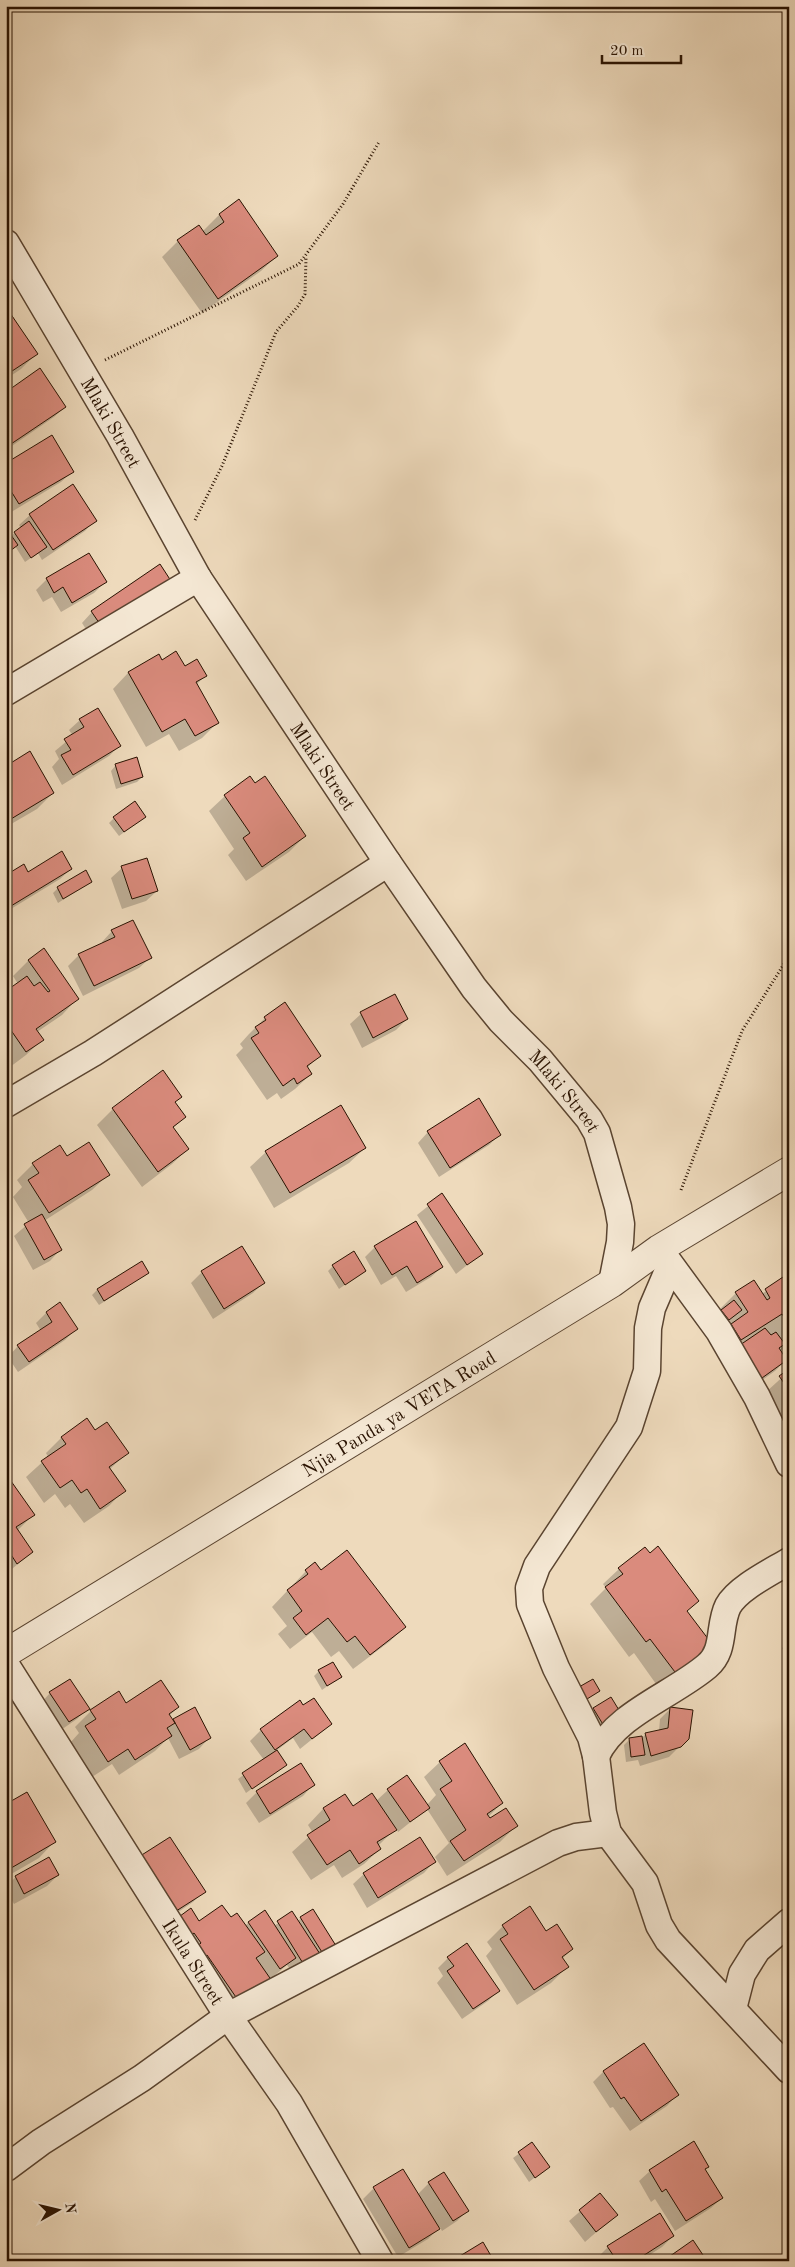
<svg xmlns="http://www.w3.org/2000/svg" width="795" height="2267" font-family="'Old Standard TT',serif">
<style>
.shadow{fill:#0003}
.building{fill:#da8b7d;stroke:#291201}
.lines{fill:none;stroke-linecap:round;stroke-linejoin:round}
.minor-casing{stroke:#5a4430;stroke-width:29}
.tertiary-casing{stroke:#5a4430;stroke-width:30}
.path{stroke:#291201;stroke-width:3;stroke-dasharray:1 2.5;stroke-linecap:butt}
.minor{stroke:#f4e7d3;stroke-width:26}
.tertiary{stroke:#f4e7d3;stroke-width:28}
.labels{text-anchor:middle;stroke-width:4;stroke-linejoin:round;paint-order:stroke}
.street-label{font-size:19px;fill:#291201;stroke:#f4e7d3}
</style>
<rect width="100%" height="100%" fill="#eedabc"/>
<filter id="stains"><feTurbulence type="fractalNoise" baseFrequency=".004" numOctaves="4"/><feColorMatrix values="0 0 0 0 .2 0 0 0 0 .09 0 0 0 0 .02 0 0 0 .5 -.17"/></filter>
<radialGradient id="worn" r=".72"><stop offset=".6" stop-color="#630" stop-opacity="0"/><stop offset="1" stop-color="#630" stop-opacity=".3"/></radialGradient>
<path class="shadow" d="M220 214 277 256 261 271 202 313 162 257 178 241 202 232Z
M6 309 36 354 21 369 6 379Z
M6 393 65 407 54 417 6 450Z
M6 464 72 472 61 482 8 514 6 510Z
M30 515 95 520 85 531 42 560 38 553 25 562 15 546 6 554V530L11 536 21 528 19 525Z
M89 555 105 582 94 593 61 612 52 597 43 602 36 590 47 579Z
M160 566 93 640 82 623 92 612Z
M158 656 161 661 205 676 196 685 217 723 202 738 179 751 169 734 146 747 113 689 128 673Z
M80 720 119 746 109 756 62 785 52 767 59 759 55 751 73 736 69 730Z
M116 765 142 777 137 782 116 789 111 771Z
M6 767 53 793 37 809 6 827Z
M254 785 305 836 289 852 246 881 228 855 234 849 209 811 225 796Z
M114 818 139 821 119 836 109 823Z
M122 868 157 891 146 901 122 909 111 878Z
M71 869 60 879 6 912V876Z
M91 882 58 903 53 893 58 888Z
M112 931 150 958 139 968 83 996 68 966 79 955 103 944 102 942Z
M43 950 77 999 62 1015 37 1032 42 1040 26 1055 10 1067 6 1062V992L18 984 13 976 28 961Z
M285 1004 320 1055 307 1068 311 1074 295 1089 281 1099 277 1093 267 1100 236 1055 243 1048 240 1044 249 1034 265 1018Z
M361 1014 407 1019 396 1030 362 1048 350 1024Z
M163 1072 180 1097 174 1103 184 1117 173 1128 188 1149 172 1164 142 1187 97 1125 113 1109Z
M428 1132 500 1134 489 1145 439 1177 418 1143Z
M365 1148 349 1163 274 1208 250 1167 266 1152Z
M67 1158 108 1175 92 1190 44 1221 60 1250 50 1261 33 1270 14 1236 29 1223 13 1197 22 1187 17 1180 33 1164Z
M442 1195 481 1254 456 1274 417 1215Z
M375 1247 442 1267 431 1277 406 1292 396 1276 381 1285 365 1257Z
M242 1248 263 1283 253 1293 213 1319 191 1283 202 1272Z
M333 1266 364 1271 339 1289 328 1271Z
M148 1273 99 1305 92 1295 97 1290Z
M789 1274V1345L780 1351 786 1360 775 1371 751 1388 731 1325 728 1321 724 1324 717 1316 722 1312 720 1309 736 1293 762 1294Z
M46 1313 76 1329 65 1340 18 1372 8 1357 18 1346 41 1331 36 1323Z
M789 1371V1427H788L765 1393Z
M95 1431 127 1453 110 1469 124 1490 109 1506 84 1523 70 1504 65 1508 55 1494 44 1503 26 1477 48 1457 46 1453 61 1438Z
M6 1476 33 1515 17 1531 32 1552 6 1574Z
M619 1569 697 1601 686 1612 697 1664 661 1691 634 1653 629 1657 590 1604 606 1588 603 1584Z
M306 1571 321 1572 405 1627 389 1642 353 1669 339 1651 331 1657 312 1632 290 1649 278 1634 287 1626 272 1607Z
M789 1642V1661L782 1648Z
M319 1671 340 1677 322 1690 314 1676Z
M50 1693 88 1708 77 1719 58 1732 40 1704Z
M611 1699 602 1735 589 1714Z
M300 1702 303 1707 331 1724 300 1749 293 1738 276 1751 285 1765 246 1793 238 1779 264 1760 250 1741 261 1730Z
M126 1704 178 1707 169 1716 172 1721 174 1720 209 1738 199 1749 179 1759 168 1738 155 1751 119 1775 112 1764 92 1777 70 1743 79 1733 75 1727 91 1711Z
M671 1708 688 1738 669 1757 640 1766 638 1760 626 1762 624 1745 629 1740 642 1738 645 1735 659 1731 660 1719Z
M440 1762 502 1803 488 1817 516 1826 500 1842 447 1876 435 1857 449 1843 427 1809 398 1832 396 1828 378 1846 380 1849 364 1864 342 1878 334 1865 311 1880 292 1852 313 1833 308 1825 323 1809 344 1795 353 1807 376 1801 388 1790 407 1776 427 1805 436 1795 424 1777Z
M313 1785 303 1796 259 1823 246 1803 257 1792Z
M6 1805 54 1842 39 1858 6 1877Z
M434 1862 424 1873 367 1908 353 1884 364 1874Z
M127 1870 204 1891 193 1902 162 1923Z
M58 1875 47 1886 14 1904 6 1890V1886L16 1877Z
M530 1908 546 1933 572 1949 562 1959 567 1967 551 1983 517 2005 486 1956 492 1949 487 1942 503 1926Z
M292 1913 298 1921 301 1918 336 1949 293 1974 287 1965 224 2018 161 1935 177 1920 199 1922 230 1919 245 1926 249 1922 274 1926Z
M448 1958 498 1991 488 2001 462 2019 437 1983 443 1976 438 1968Z
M603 2072 677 2095 667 2106 630 2131 613 2107 610 2108 593 2082Z
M532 2144 548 2167 529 2182 513 2158Z
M708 2167 704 2170 722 2198 711 2208 675 2231 655 2199 651 2202 639 2181 650 2171Z
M403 2170 417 2195 429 2183 467 2211 457 2221 442 2231 440 2227 428 2239 398 2257 363 2199 374 2188Z
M600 2194 616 2215 585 2242 569 2221Z
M673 2236 662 2247 640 2261H600L598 2257 608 2247Z"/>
<path class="building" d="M239 199 278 256 218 299 177 240 199 225 206 235 224 222 219 214Z
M6 307 38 354 6 375Z
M40 368 66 407 11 444 6 437V392Z
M52 435 74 472 19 504 6 483V463Z
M73 484 97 521 53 550 29 514Z
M29 521 47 547 31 558 14 532Z
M6 528 18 545 6 554Z
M89 553 107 582 72 603 63 587 54 593 46 578Z
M160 564 173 584 104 630 91 611Z
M176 651 185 666 197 659 207 676 196 682 219 723 195 736 185 719 162 732 128 672 159 654 162 660Z
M98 708 121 746 73 775 61 755 71 750 64 739 84 727 79 719Z
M30 751 54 793 6 822V766Z
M137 757 143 777 121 784 115 764Z
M250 776 255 783 265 776 306 836 262 867 243 838 250 833 224 795Z
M135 801 146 817 124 832 113 817Z
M62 851 72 869 6 909V875L24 864 28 872Z
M147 858 158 891 132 899 121 866Z
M86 870 92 882 63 899 57 887Z
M133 920 152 958 94 986 78 954 115 937 111 930Z
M44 948 79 999 36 1029 44 1040 26 1052 6 1023V991L27 976 34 986 40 982 48 992 50 991 28 960Z
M395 994 408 1019 373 1038 360 1012Z
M285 1002 321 1056 307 1066 312 1074 297 1084 294 1078 283 1086 251 1038 259 1033 255 1027 266 1020 264 1017Z
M163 1070 182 1097 175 1102 186 1117 173 1127 189 1149 158 1172 112 1108Z
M479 1098 501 1135 450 1168 427 1131Z
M341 1105 366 1148 290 1193 265 1151Z
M89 1142 110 1175 49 1213 28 1180 39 1173 32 1163 60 1145 67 1156Z
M442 1193 483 1254 467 1265 427 1204Z
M42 1214 62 1250 44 1260 24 1224Z
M416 1221 443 1267 417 1283 407 1266 392 1275 374 1246Z
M242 1246 265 1283 224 1309 201 1271Z
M354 1251 366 1271 345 1285 332 1265Z
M142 1261 149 1273 104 1301 97 1289Z
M789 1273V1324L782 1314 741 1340 731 1324 748 1312 735 1292 754 1280 767 1300 770 1298 765 1289Z
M734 1300 742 1310 729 1320 721 1310Z
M60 1302 78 1329 29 1362 17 1345 52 1322 46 1312Z
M765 1328 771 1335 776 1332 785 1344 779 1348 787 1360 762 1378 740 1345Z
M789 1369V1390L779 1376Z
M87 1418 95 1430 107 1422 129 1453 109 1467 126 1491 100 1509 87 1489 81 1493 72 1480 60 1488 41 1461 66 1444 61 1437Z
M6 1474 35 1515 16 1527 33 1552 17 1564 10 1553 6 1556Z
M658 1546 699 1601 687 1611 715 1648 678 1676 650 1639 646 1642 605 1587 623 1574 618 1568 645 1547 650 1553Z
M347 1550 406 1627 370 1655 355 1636 347 1642 328 1618 306 1635 293 1618 302 1611 287 1590 308 1574 305 1570 315 1562 321 1570Z
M333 1662 342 1677 327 1686 318 1670Z
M70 1679 90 1709 69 1722 49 1692Z
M593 1679 600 1691 587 1699 579 1687Z
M161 1680 179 1707 169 1714 175 1723 167 1728 172 1736 135 1760 128 1749 108 1762 85 1726 96 1719 90 1710 119 1691 126 1703Z
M611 1697 625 1720 607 1731 593 1708Z
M314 1698 332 1724 312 1739 304 1729 275 1750 260 1729 300 1700 303 1705Z
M195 1707 211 1738 190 1750 173 1719Z
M670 1707 693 1710 689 1739 681 1747 651 1756 645 1733 668 1728Z
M642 1736 645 1755 631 1757 629 1738Z
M465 1743 503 1803 487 1814 490 1818 506 1808 518 1826 464 1861 450 1841 466 1830 440 1789 452 1781 439 1761Z
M277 1750 287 1765 252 1789 242 1773Z
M301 1763 315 1785 270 1814 256 1791Z
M407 1775 430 1808 410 1822 387 1789Z
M27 1792 56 1842 6 1871V1804Z
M372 1793 397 1830 377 1842 381 1849 359 1864 350 1850 327 1865 307 1835 330 1820 323 1808 345 1794 353 1806Z
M170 1837 206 1892 173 1913 137 1858Z
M420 1837 436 1862 378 1898 363 1873Z
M49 1857 59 1875 24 1894 15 1876Z
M222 1905 231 1917 237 1913 265 1952 256 1958 272 1981 240 2003 207 1955 202 1959 195 1948 201 1943 194 1933 189 1937 176 1919 191 1908 199 1921Z
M530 1906 546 1931 557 1924 573 1949 562 1957 569 1967 534 1990 500 1939 508 1934 502 1925Z
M313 1909 338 1949 325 1957 300 1917Z
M265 1910 296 1958 280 1969 248 1922Z
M292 1911 320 1954 304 1965 277 1921Z
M467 1943 500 1991 473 2009 447 1971 454 1966 447 1957Z
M644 2043 679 2095 641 2121 624 2097 621 2099 603 2071Z
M694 2141 709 2167 705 2169 723 2198 686 2221 666 2189 662 2192 649 2170Z
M532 2142 550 2167 535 2178 518 2152Z
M403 2169 440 2229 409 2248 373 2187Z
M444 2172 469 2211 453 2221 428 2182Z
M600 2193 618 2215 596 2232 579 2210Z
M660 2213 674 2236 635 2261H617L607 2246Z
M693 2240 707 2261H663Z
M483 2242 494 2261H445L453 2256 455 2259Z"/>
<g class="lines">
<g class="minor-casing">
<g id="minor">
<path id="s1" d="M6 243 120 436 198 578 388 863 474 988 501 1021 540 1060 589 1119 597 1133 618 1207 621 1224 620 1242 612 1283"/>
<path d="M6 692 198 578"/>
<path d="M6 1104 93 1053 388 863"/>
<path d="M662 1253 719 1331 757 1397 789 1464"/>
<path d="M670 1266 652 1308 648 1328 647 1371 629 1427 537 1566 529 1588 530 1604 556 1668 591 1737 596 1756 603 1813 608 1833 645 1883 659 1925 668 1940 789 2070"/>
<path id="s2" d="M6 1665 228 2016 289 2103 380 2261"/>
<path d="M596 1756C615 1714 673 1695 707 1666 726 1650 718 1626 728 1606 738 1588 771 1572 789 1561"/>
<path d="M733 2009 742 1974 757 1950 789 1922"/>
<path d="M6 2168 41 2142 142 2078 228 2016 558 1843 576 1837 608 1833"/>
</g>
</g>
<g class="tertiary-casing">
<g id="tertiary">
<path id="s3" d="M6 1653 612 1283 659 1249 789 1171"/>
</g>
</g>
<path class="path" d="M105 360 299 264 343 204 379 142
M195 520 222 466 276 332 298 306 305 294 306 258
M681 1190 742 1031 789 956"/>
<use href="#minor" class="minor"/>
<use href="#tertiary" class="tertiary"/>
</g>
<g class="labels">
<g class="street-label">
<text dy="7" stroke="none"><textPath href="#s1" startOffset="208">Mlaki Street</textPath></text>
<text dy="7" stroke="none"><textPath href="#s1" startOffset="612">Mlaki Street</textPath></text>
<text dy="7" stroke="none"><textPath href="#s1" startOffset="1018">Mlaki Street</textPath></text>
<text dy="7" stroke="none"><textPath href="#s3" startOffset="460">Njia Panda ya VETA Road</textPath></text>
<text dy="7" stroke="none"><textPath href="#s2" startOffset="351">Ikula Street</textPath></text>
</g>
</g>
<rect width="795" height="2267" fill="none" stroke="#eedabc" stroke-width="25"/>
<rect x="8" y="8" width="780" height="2252" fill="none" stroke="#291201" stroke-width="2.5"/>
<rect x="12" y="12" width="770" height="2242" fill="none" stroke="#291201"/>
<g transform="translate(58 2210) rotate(82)" stroke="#f4e7d3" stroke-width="4" paint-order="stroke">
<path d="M0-4L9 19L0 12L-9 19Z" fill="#291201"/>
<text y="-8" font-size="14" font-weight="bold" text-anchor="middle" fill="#291201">N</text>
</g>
<path d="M602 55v8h79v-8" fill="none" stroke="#291201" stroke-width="2.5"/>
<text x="610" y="55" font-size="15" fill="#291201" stroke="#f4e7d3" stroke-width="4" paint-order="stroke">20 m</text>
<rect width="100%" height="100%" filter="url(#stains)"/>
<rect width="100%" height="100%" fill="url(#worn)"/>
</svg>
